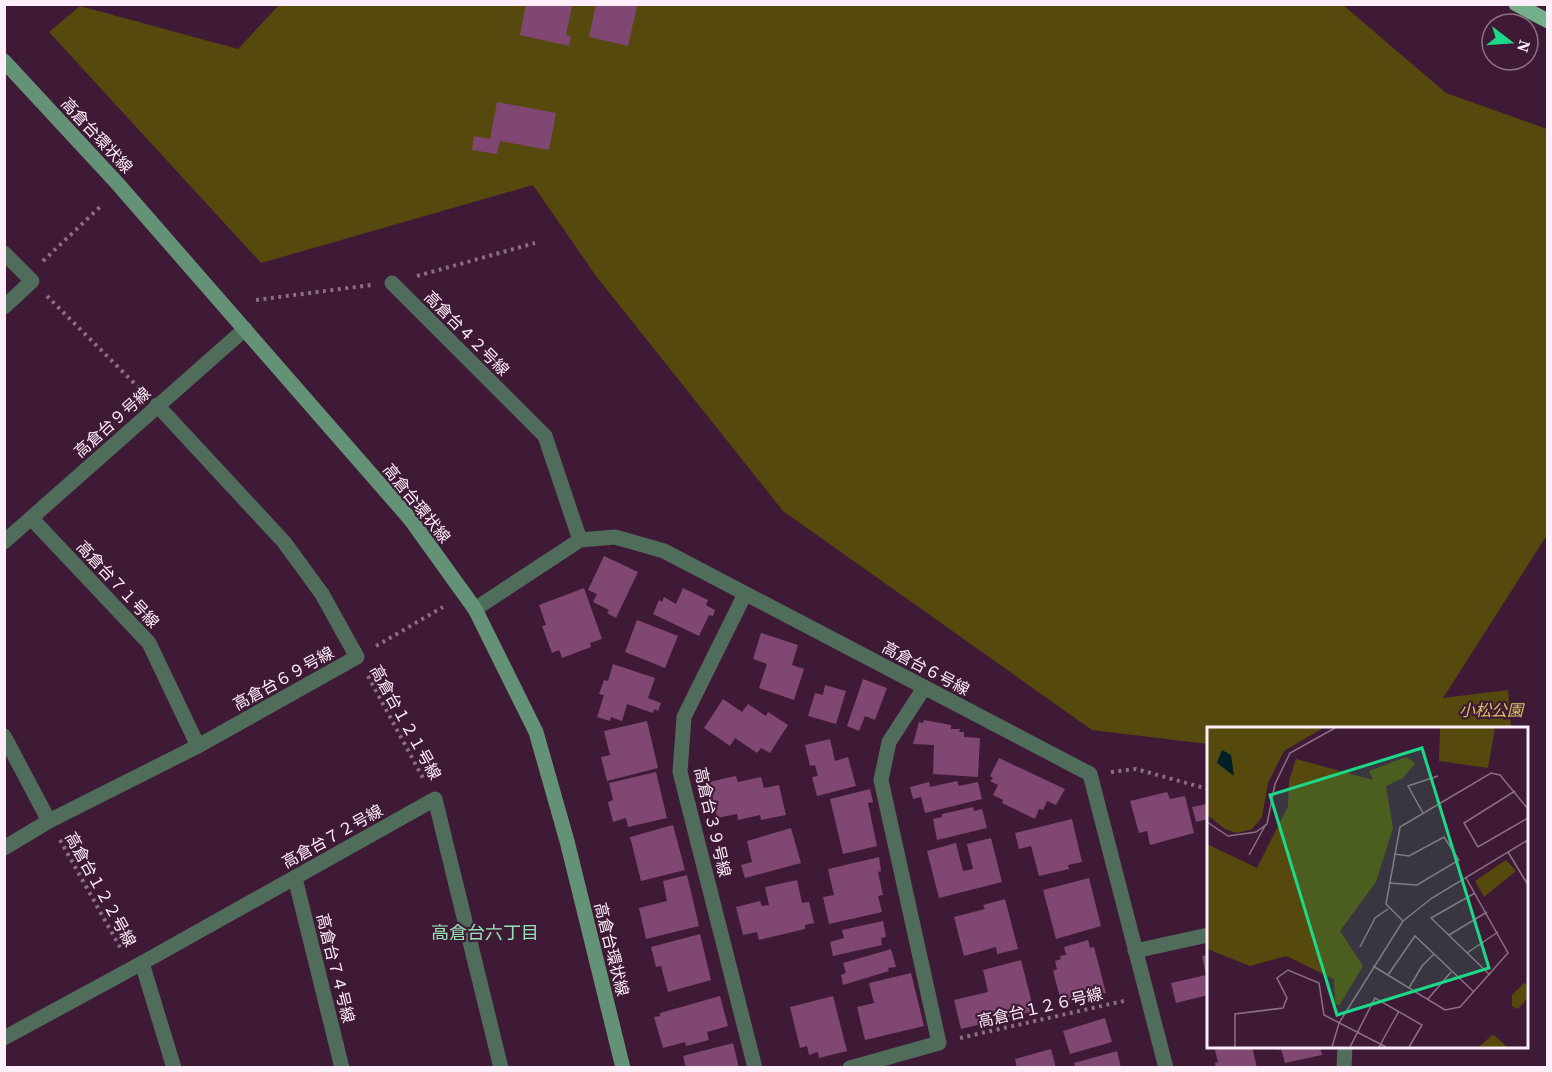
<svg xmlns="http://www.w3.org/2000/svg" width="1552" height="1072" font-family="'Source Serif 4','Noto Sans JP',serif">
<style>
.green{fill:#55490e}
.building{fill:#7f4771}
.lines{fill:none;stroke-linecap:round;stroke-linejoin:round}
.path{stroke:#8a6e83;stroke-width:4;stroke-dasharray:3 4.5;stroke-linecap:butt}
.street{stroke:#506c5b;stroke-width:15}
.secondary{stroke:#649276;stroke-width:15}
.primary{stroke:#73af8b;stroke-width:15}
.labels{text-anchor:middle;stroke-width:4.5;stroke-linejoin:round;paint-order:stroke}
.street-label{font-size:16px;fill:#fdeef9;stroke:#3f1a36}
.park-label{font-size:16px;font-style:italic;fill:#dbc55e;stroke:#3f1a36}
.neighbourhood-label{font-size:18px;fill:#96e3b5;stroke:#3f1a36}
.inset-road{fill:none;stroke:#8b6f84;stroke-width:1.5}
.view{fill:#1cd988;fill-opacity:0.15;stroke:#1cd988;stroke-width:3}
.inset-edge{fill:none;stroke:#fdeef9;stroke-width:3}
</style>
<rect width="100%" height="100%" fill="#3f1a36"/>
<path class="green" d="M280 4 1343 5 1446 93 1547 129V535L1443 698 1508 690 1511 728H1208V744L1092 730 783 511 596 276 533 185 261 263 49 32 80 6 238 49Z"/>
<path class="building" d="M526 4 542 6V5H563L572 6 566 35 571 36 569 46 520 35Z
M596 4 637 6 628 46 589 37Z
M497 102 556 113 549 150 500 141 497 154 472 150 474 136 490 139Z
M604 556 638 572 616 618 607 613 609 610 593 602 597 594 588 590Z
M584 588 602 639 590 643 591 647 562 658 559 650 552 653 542 626 546 625 539 605Z
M683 588 708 600 706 605 715 610 713 616 709 615 699 636 653 614 659 600 662 602 664 597 676 604Z
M637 620 678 636 665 668 625 652Z
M761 633 798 645 792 665 804 669 794 700 759 688 767 664 753 659Z
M613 664 655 678 648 698 661 703 658 711 654 709 653 713 627 704 622 721 611 717 610 721 597 717 604 695 599 694 604 680 608 681Z
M863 679 887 688 875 720 865 716 859 731 847 726Z
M825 685 846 691 836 724 808 716 815 693 823 695Z
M723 699 742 712 748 704 766 716 768 712 788 725 770 753 761 748 757 753 735 738 730 746 704 728Z
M924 720 951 725V729H960L959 732H964V737L980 738 978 777 933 774 934 745 913 744 919 722 923 723Z
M647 721 658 768 607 781 601 757 610 755 604 731Z
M830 739 835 761 848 757 856 786 817 796 812 777 818 776 815 765 810 766 805 745Z
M999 758 1065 789 1056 805 1047 801 1043 810 1039 809 1035 819 1002 803 1003 800 993 795 998 785 990 781 993 778 990 776Z
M656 772 667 818 628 827 626 818 613 822 608 802 613 800 609 783Z
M736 776 738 782 761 777 764 788 779 785 786 815 761 820 760 815 738 820 737 814 717 818 709 782Z
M957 781 959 786 978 782 982 799 925 813 921 797 913 799 910 787 929 782 930 787Z
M870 789 873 802 868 803 877 846 843 854 830 799Z
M1167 792 1170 799 1185 796 1194 833 1150 845 1147 831 1139 833 1130 801Z
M1207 804 1208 819 1196 822 1192 807Z
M973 807 974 811 982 809 987 828 937 840 933 819 942 817V814Z
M1072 819 1082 862 1068 865 1069 869 1039 876 1031 846 1019 849 1015 833Z
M673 825 685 870 641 881 630 837Z
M791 828 801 863 745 878 741 865 752 862 747 841Z
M991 838 1002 882 939 898 927 851 956 843 963 871 973 869 967 844Z
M879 857 881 871 878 872 883 895 878 896 882 912 829 924 823 897 834 895 828 869Z
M687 875 699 926 646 939 639 908 667 901 663 881Z
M1089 878 1101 926 1056 939 1043 890Z
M797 880 802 903 809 902 814 923 805 925V929L759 940 757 932 743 935 736 907 760 901 762 906 769 905 765 887Z
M1005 899 1018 949 997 954 996 947 964 956 954 917 985 909 983 905Z
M883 921 886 937 881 938 882 945 833 956 830 942 844 938 842 930Z
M700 934 711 980 668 992 661 966 656 967 651 947Z
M1088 940 1090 948 1094 947 1106 993 1062 1005 1053 971 1057 969 1055 961 1061 959 1060 956 1066 955 1064 947Z
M891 949 896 967 888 968 889 971 843 985 841 975 846 973 843 963Z
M1208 955V995L1176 1003 1171 983 1206 975 1202 956Z
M1021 960 1034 1011 961 1029 954 1000 988 992 983 970Z
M911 973 924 1026 865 1040 857 1007 874 1003 869 983Z
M720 996 728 1026 707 1032 709 1040 686 1046 685 1042 663 1048 654 1017 660 1016V1013Z
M833 996 847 1051 819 1058 818 1052 809 1055 807 1046 800 1048 790 1007Z
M1105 1018 1112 1042 1070 1054 1063 1031Z
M733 1043 739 1068H686L683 1056Z
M1230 1046H1252L1257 1068H1216L1215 1063 1218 1062 1215 1050Z
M1276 1046H1320L1322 1055 1285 1063 1281 1049 1277 1050Z
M1051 1049 1056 1068H1017L1015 1059Z
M1117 1051 1121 1068H1076L1074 1063Z"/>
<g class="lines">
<path class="path" d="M43 261 102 205
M417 276 535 243
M47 296 141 390
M256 300 371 285
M376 646 443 607
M368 676 424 780
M1111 772 1136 769 1208 789
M60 840 121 949
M960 1038 1128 1000"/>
<path class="street" d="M4 253 32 281 4 307
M392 283 545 436 580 540
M32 519 149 643 198 746
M4 542 245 329
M745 594 684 717 680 772 755 1068
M475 609 580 540 615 537 664 551 1090 774 1166 1068
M4 736 49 821
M4 848 49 821 198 746 357 657 322 594 284 542 157 405
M295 878 342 1068
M1135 951 1208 935
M142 963 174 1068
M4 1038 142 963 435 799 501 1068
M850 1068 939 1043 881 780 889 742 924 688
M1344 1068 1345 1046"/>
<path class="secondary" d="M4 61 117 183 411 520 475 609 536 732 567 841 623 1068"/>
<path class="primary" d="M1516 4 1548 21"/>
</g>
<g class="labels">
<g class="street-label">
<text transform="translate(97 135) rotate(47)" y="6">高倉台環状線</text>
<text transform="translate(467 333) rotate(45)" y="6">高倉台４２号線</text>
<text transform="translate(112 422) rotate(-42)" y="6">高倉台９号線</text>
<text transform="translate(417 503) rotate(51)" y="6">高倉台環状線</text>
<text transform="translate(118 584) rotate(47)" y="6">高倉台７１号線</text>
<text transform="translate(926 668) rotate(28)" y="6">高倉台６号線</text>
<text transform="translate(283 678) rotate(-29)" y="6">高倉台６９号線</text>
<text transform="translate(406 722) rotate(61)" y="6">高倉台１２１号線</text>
<text transform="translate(713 822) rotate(77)" y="6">高倉台３９号線</text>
<text transform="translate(332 836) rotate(-29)" y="6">高倉台７２号線</text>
<text transform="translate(101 889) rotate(61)" y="6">高倉台１２２号線</text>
<text transform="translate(612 949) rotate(76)" y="6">高倉台環状線</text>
<text transform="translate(336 968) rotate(76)" y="6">高倉台７４号線</text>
<text transform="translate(1040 1007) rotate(-13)" y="6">高倉台１２６号線</text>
</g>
<g class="park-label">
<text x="1491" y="716">小松公園</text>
</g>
<g class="neighbourhood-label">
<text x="485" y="939">高倉台六丁目</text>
</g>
</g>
<g transform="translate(1207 727)">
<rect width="321" height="321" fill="#3f1a36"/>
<path d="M0 1H116L77 24 61 56 55 90 45 102 30 106 18 102 0 88ZM233 1H288L281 41 232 34ZM199 30 208 36 196 51 179 59 186 101 169 155 133 204 156 239 132 279 128 276 127 252 79 229 43 239 0 222V117L50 141 81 79 82 54 89 32 166 53 162 44ZM299 133 309 144 277 170 268 154ZM317 256 321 258V270L311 282 305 279V268ZM285 308H287L300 320H272Z" fill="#55490e"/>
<path d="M15 23 24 28 27 49 10 36Z" fill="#011f26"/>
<path class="inset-road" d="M308 64 257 96 271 120 321 91M216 86 201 59 231 49M0 95 21 109 49 105 60 97 68 57 83 26 128 1M301 125 321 158M42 128 59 97M182 156 210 158 252 133 237 110 202 129 187 127M268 166 224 191 283 248M196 194 179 177 193 100 284 46 293 48 321 82M242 208 280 185M153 220 168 191 181 182M260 226 291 205M166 239 238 283 253 280 301 226 259 151M181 248 208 209 267 265M202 261 215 239 227 227M221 272 244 245M28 320V287L76 281 80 271 70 251 81 243 112 256 117 288 179 320M125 320 132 296 196 194 225 171 321 113M143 320 168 271 215 298 202 320M172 320 192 284"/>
<path class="view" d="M215 21 282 241 130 288 63 68Z"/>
<rect width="321" height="321" class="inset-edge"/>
</g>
<rect width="1552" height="1072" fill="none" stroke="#fdeef9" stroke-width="12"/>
<g transform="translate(1510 42) rotate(107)"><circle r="28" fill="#3f1a36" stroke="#8b6f84" stroke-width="1.5"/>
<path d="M0-4.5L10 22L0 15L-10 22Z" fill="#1cd988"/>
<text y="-9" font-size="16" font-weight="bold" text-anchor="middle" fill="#fdeef9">N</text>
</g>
</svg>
